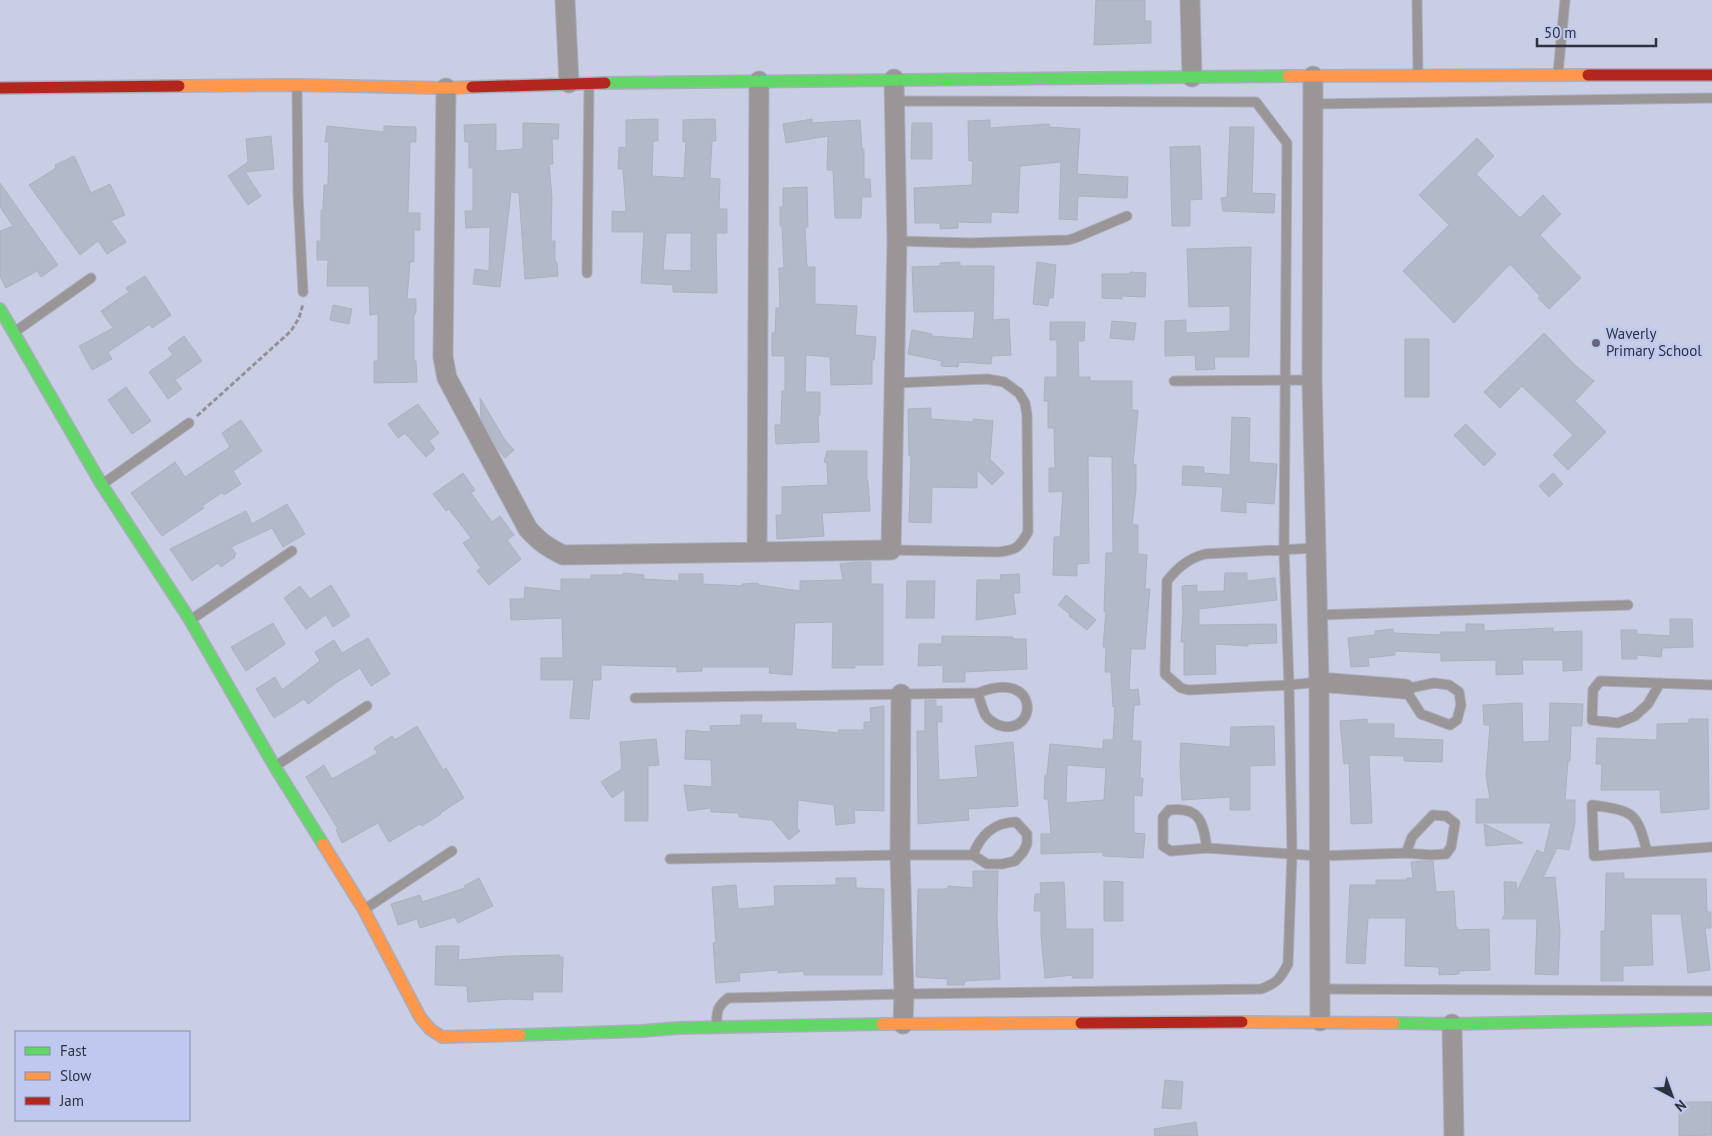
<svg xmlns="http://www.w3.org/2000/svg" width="1712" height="1136" font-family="'PT Sans',sans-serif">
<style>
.building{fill:#b2b9c9;stroke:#abb1c1;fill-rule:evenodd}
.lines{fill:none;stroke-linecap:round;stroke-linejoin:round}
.lane-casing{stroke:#a9adbe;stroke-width:11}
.street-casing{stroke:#a9adbe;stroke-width:21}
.fast-casing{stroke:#a9adbe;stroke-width:14}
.slow-casing{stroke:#a9adbe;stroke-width:14}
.jam-casing{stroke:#a9adbe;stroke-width:14}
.path{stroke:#949298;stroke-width:3;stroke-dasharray:5 2.5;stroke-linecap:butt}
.lane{stroke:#9a9597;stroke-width:9}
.street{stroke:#9a9597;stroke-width:19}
.fast{stroke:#63d668;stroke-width:11}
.slow{stroke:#ff974d;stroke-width:11}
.jam{stroke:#b3261e;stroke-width:11}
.poi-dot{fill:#646879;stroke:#bfc8ee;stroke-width:2}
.labels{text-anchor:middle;stroke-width:5;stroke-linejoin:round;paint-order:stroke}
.poi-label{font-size:15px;fill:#2d3140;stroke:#bfc8ee;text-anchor:start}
</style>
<rect width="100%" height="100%" fill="#cacee4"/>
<path class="building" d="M1096 0H1145V21H1151V43L1094 45Z
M658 119V141H653L652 176 684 178 686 142H683V120L715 119 716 141H712L710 178 720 179 719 209H727V233H716L717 293 673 292V285L641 283 644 232H612V211L626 212 623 169H618L619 147 626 148V120ZM666 233H691V271L663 270Z
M812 119V123L860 120 862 149H864V179H870L871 197H862L861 218H835L833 170H827L828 136 786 143 783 124Z
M990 120V128L1049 124V127L1080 129 1077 174 1128 177 1127 198 1078 196 1077 220 1059 219 1061 162 1020 166 1018 213 991 212V223L958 222V228L940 229V223H915L914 188 972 185 973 161H969L968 121Z
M523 123 559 124 558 139H552L553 164H549L552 197 551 241H555V262H557L558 276 525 279 519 193 511 192 500 287 473 284 475 269 489 271 490 227 466 228 465 211H473V168H469V142H465L464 125 496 124V151L523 149Z
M912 123H932V159H911Z
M327 126 384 132V126L416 127V142H410L408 213H420V230H414V262H410L407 299H416V313L414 314V361H416L417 382 374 383V361H378V314L370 315 369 286H327L328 260H317V241H321V210H323L324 185H328L329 142H325Z
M1230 127H1254L1252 193 1275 194 1274 213 1223 211 1221 198 1227 197Z
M271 136 274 169 245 172 261 196 248 205 228 176 248 162 246 139Z
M1477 138 1494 156 1476 174 1520 218 1543 195 1561 214 1540 235 1581 278 1549 309 1538 298 1540 296 1510 264 1454 323 1403 271 1449 225 1419 195Z
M1200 146 1202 199 1190 200V226H1172L1170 147Z
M74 156 91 193 110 184 125 215 111 221 126 242 107 254 98 241 80 255 29 185 56 168 55 165Z
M0 183 58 265 41 277 37 271 6 288 0 276V231L13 226 0 207Z
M807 187 808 227H805L807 267H815V304L857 306 855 335 876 337 874 360H872V384L831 385 830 357 806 355 805 392H820V415H818L819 442 776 444 775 425H781L782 391H785V356H772V333H775L776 308H780L779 268H784L782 227 780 226V207H783V188Z
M1251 247 1249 357H1214L1215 369 1196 370 1195 355 1165 356V321L1186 320V333L1230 331V306L1189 307 1187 249Z
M960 262V266H994L993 320 1009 319 1011 355 992 356 991 364 959 362 958 367 941 366 942 361 908 354 912 330 932 334 931 336 973 339 975 311 914 312 912 267 940 266V263Z
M1037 262 1056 265 1053 298H1049L1048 306 1033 304Z
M1130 272 1146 273 1145 297 1122 296V299L1102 298V274H1130Z
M145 276 171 315 152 328 150 324 108 352 112 359 92 370 79 346 113 328 101 311 129 292 126 288Z
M333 305 352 309 349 324 330 320Z
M1112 321 1136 323 1134 340 1110 338Z
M1050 322H1085L1084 341H1078L1079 377H1090V381H1132V410H1138L1133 465 1136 464V490L1132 525H1138V554L1147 555 1145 589H1150L1149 599 1145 649H1131L1129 690 1138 689 1140 705H1134L1132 741H1141L1140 778H1143L1142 796 1134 795V833L1145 834 1143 858 1103 856V852L1041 854V834H1051L1048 799H1044L1045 775H1047L1050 744 1103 749V740H1113L1115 706 1113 707 1111 672H1105L1106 647H1103L1106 610 1104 612 1106 553H1113L1112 457 1088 456 1089 563 1077 564V576L1053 575 1054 537H1060L1063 491 1049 492V468H1055L1054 428H1048V401H1044L1045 377H1057V340H1050ZM1067 765 1106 768 1104 800 1066 803Z
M1544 333 1575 365 1594 381 1575 401 1606 432 1568 470 1553 455 1573 435 1522 386 1500 408 1484 392Z
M184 336 202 361 175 380 182 389 168 399 149 372 173 355 168 348Z
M1405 339H1429V397H1405Z
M126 387 151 421 132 434 108 400Z
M480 398 505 440 514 450 505 458 499 451 481 418Z
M418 404 439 433 429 441 435 449 426 457 405 433 398 438 388 424Z
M931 408V419L973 422V419L993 421 990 459 1004 473 992 485 977 470V488L932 487 931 523 909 522 911 456H909L908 409Z
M1232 417 1250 418 1249 462 1277 464 1274 504 1246 502V513L1221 511 1223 487 1182 485 1183 466 1204 467V473L1230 475Z
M241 420 262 451 233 471 241 484 224 495 223 492 202 506 204 508 162 536 131 493 175 462 185 477 230 447 222 433Z
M1466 424 1496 454 1484 466 1454 435Z
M827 451H867V481H868L870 511 822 513 824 536 777 539 776 515H782V487L828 485 827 463 824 462Z
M463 473 475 490 471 493 492 522 500 516 514 535 507 540 521 559 489 585 477 571 481 568 463 543 471 538 449 509 446 511 433 494Z
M1553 473 1563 484 1549 497 1539 486Z
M287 504 305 534 283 547 272 528 231 547 236 554 234 556 235 557 221 567 218 563 192 581 170 549 246 511 252 524Z
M855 562H871V584H883V665H855V668H832L833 622 795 623 792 675 769 673 770 667H702V671L677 672V667L601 665V680H593L589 719 570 718 574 680H541V658H563L562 618 511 620 510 599H524L525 587 561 591V579H591V575H623V573L644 575V579L679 581V574H703V584L742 586V584L758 583V585L800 591V581L843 580 840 564Z
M1225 573H1247V581L1275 578 1277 600 1199 609V625L1276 624 1277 643 1248 644V646L1215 644 1216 674 1184 675V642H1181L1183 611 1182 586 1197 585V592L1224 591Z
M1019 574 1020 593H1013L1016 614 976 620 977 580H1001L1000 575Z
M907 581H935L934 618H906Z
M331 585 350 616 333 627 326 615 306 629 284 598 300 586 310 599Z
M1066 595 1096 620 1087 630 1069 616 1070 614 1058 605Z
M1670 619H1692L1693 647 1662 648 1661 657 1637 655V659H1622L1621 630H1637V634L1670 636Z
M273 623 285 644 246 671 231 647Z
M1466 624H1484V631L1553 628V632L1582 631V670L1563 671V660H1522L1523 674 1496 675V660L1441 661V653L1395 651V655L1368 658 1369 666 1351 667 1348 638 1375 635V631L1393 629V633L1441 635V632H1466Z
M942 636 1013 637V639H1026L1027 669 965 672V682H943V665L918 666 919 644H942Z
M368 638 390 674 371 686 360 668 336 683 308 704 304 699 274 718 256 689 275 677 282 690 320 661 315 652 334 640 342 653Z
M925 700H936V707L942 706V722H937L939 780 978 777 975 746 1013 742 1018 806 968 809 969 820 918 824 917 731H925Z
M1522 703 1523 742 1549 741 1550 703 1583 704 1582 726H1571L1570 761H1568L1565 800H1575V823L1569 850 1557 848 1543 878 1555 877 1560 932 1558 975 1535 974 1537 919H1502L1505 914 1504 882H1516L1517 891 1537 850 1544 853 1551 823H1476V799H1490L1486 775 1490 725H1484L1483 705Z
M884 706V811L854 810 855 823 836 825 834 805 798 800 797 828 800 831 789 840 772 820 739 817V813L711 812V808L688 811 684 785 712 787 711 760 685 759 686 730 711 732 710 726 741 725V715H762L761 723H796V729L839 733 838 730H864V722H871L870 708Z
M1367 719V724H1394V738L1443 740 1442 762 1404 761V756L1369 755 1372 823 1351 824 1349 763 1344 764 1340 721Z
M1689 719H1708L1709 809 1661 813 1660 790H1601L1602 764H1596L1597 738 1657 740V724L1689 723Z
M417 726 443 770 446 768 464 798 440 813 441 814 422 826 420 824 389 842 378 823 342 843 336 830 338 829 306 777 324 765 332 779 378 753 374 748 392 736 395 740Z
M1274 726 1275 765 1250 766V810H1230V797L1182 800 1180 766 1181 743 1230 747 1231 727Z
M656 739 659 765 648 766V821H625V789L612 798 601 782 622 769 620 742Z
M1484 824 1523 843 1486 846Z
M1425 861H1433L1436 892 1454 891 1456 928 1457 927 1458 930 1489 929 1490 970 1459 971V974L1439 975V967L1405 966 1406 918H1368L1365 964 1346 963 1350 885H1376V880H1407V878H1413L1411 862Z
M973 871H998L997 916 1000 979 965 981 964 985H947L948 979 916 977 918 889H948V886L973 888Z
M1606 873H1624V879H1706L1707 912H1711V928H1705L1710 970 1688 973 1681 914H1651L1653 965 1623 966V981H1601V931H1605Z
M479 878 493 906 458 923 455 917 420 928 417 919 398 925 391 904 420 895 422 902 465 888 464 886Z
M836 878H856V888L884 889 882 975H804V971L778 973V970L739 973 740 981 716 983 713 943H716L712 887 736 885 738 909 775 906 774 886 836 885Z
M1104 881 1123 882V921H1104Z
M1064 882 1066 929H1093V978H1072L1073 975 1045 978 1041 936V911H1034L1035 894H1041L1040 883Z
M436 946H459L458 960 508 956 560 955 559 957H563L562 992H533V1000L510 999 468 1002 467 986 435 985Z
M1165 1080 1183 1082 1181 1109 1162 1108Z
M1679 1102H1712V1135L1679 1136Z
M1196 1122 1198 1136H1155L1154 1129Z"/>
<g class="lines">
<g class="lane-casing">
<path id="lane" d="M1417 0 1418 75
M1558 73 1565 0
M297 87 298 194 303 292
M1313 104 1712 98
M897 241 970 243 1068 240 1075 238 1127 216
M587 273 589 84
M16 331 91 278
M1174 381 1312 380
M104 483 189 423
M1315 548 1205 554C1189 558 1177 568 1167 581L1165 674 1181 688 1189 690 1289 685 1319 682
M891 550 998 552C1016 550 1019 548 1028 532L1027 415 1025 403 1019 393 1004 382 987 379 895 383
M1317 615 1628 605
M192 619 292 551
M1434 683 1449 685 1459 692 1461 705 1457 720 1450 725 1421 714 1405 689Z
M1660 683 1648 704 1635 716 1618 723 1592 720 1593 690 1600 681 1712 685
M635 698 978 693C1040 668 1038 734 1002 726 996 725 989 720 986 716 982 709 980 700 978 693
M277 765 367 706
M1207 848C1203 822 1200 806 1169 810L1163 817V846L1171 851 1207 848 1319 856 1406 853 1431 855 1446 854 1451 847 1455 823 1446 816 1433 815 1412 837 1406 853
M1647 852C1637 811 1633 811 1592 805L1594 856 1712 847
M670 859 900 855H973L987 864H1002L1015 861 1023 852 1027 844V834L1016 822C994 822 980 836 973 855
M365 909 452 851
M1320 989 1712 991
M717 1024C716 1011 718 1006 728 998L904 994 1261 989C1277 983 1280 979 1288 964L1292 854 1289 685 1284 550 1287 143 1256 102 894 101"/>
</g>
<g class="street-casing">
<path id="street" d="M565 0 569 83
M1190 0 1192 77
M1313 76 1312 380 1319 682 1320 1021
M446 88 443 357 447 378 528 529C540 542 547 547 563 555L891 550 897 241 894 79
M757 552 759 81
M1319 682 1405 689
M901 694 900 855 904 994 903 1024
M1452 1024 1454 1136"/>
</g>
<g class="fast-casing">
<path id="fast" d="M605 83 1288 76
M0 309 102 485 190 620 275 767 323 844
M1394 1023 1452 1024 1712 1019
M520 1035 642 1031 678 1028 882 1024"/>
</g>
<g class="slow-casing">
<path id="slow" d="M1288 76 1588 75
M179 86 297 85 446 88 472 87
M323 844 364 910 420 1017 430 1029 442 1037 520 1035
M1242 1022 1394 1023
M882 1024 1081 1023"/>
</g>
<g class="jam-casing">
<path id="jam" d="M1588 75H1712
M472 87 605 83
M0 88 179 86
M1081 1023 1242 1022"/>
</g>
<path class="path" d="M197 416 291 331 299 318 303 304"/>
<use href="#lane" class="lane"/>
<use href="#street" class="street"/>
<use href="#fast" class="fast"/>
<use href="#slow" class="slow"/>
<use href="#jam" class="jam"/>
</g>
<circle class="poi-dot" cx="1596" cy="343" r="5"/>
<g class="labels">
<g class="poi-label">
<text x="1606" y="339">Waverly<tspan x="1606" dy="17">Primary School</tspan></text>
</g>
</g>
<rect x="15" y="1031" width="175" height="90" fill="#bfc8ee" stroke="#858ca8"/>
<rect x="25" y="1047" width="25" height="8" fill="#63d668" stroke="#858ca8"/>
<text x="60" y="1056" font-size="15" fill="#2d3140">Fast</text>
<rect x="25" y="1072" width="25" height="8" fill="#ff974d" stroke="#858ca8"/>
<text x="60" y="1081" font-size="15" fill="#2d3140">Slow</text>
<rect x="25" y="1097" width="25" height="8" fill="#b3261e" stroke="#858ca8"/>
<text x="60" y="1106" font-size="15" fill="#2d3140">Jam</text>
<g transform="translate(1672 1096) rotate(139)" stroke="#bfc8ee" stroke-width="4" paint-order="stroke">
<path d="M0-4L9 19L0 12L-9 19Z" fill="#2d3140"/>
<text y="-8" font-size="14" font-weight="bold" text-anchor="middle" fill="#2d3140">N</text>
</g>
<path d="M1537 38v8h119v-8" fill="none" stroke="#2d3140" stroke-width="2.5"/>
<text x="1544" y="38" font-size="15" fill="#2d3140" stroke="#bfc8ee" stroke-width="4" paint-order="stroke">50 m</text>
</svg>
